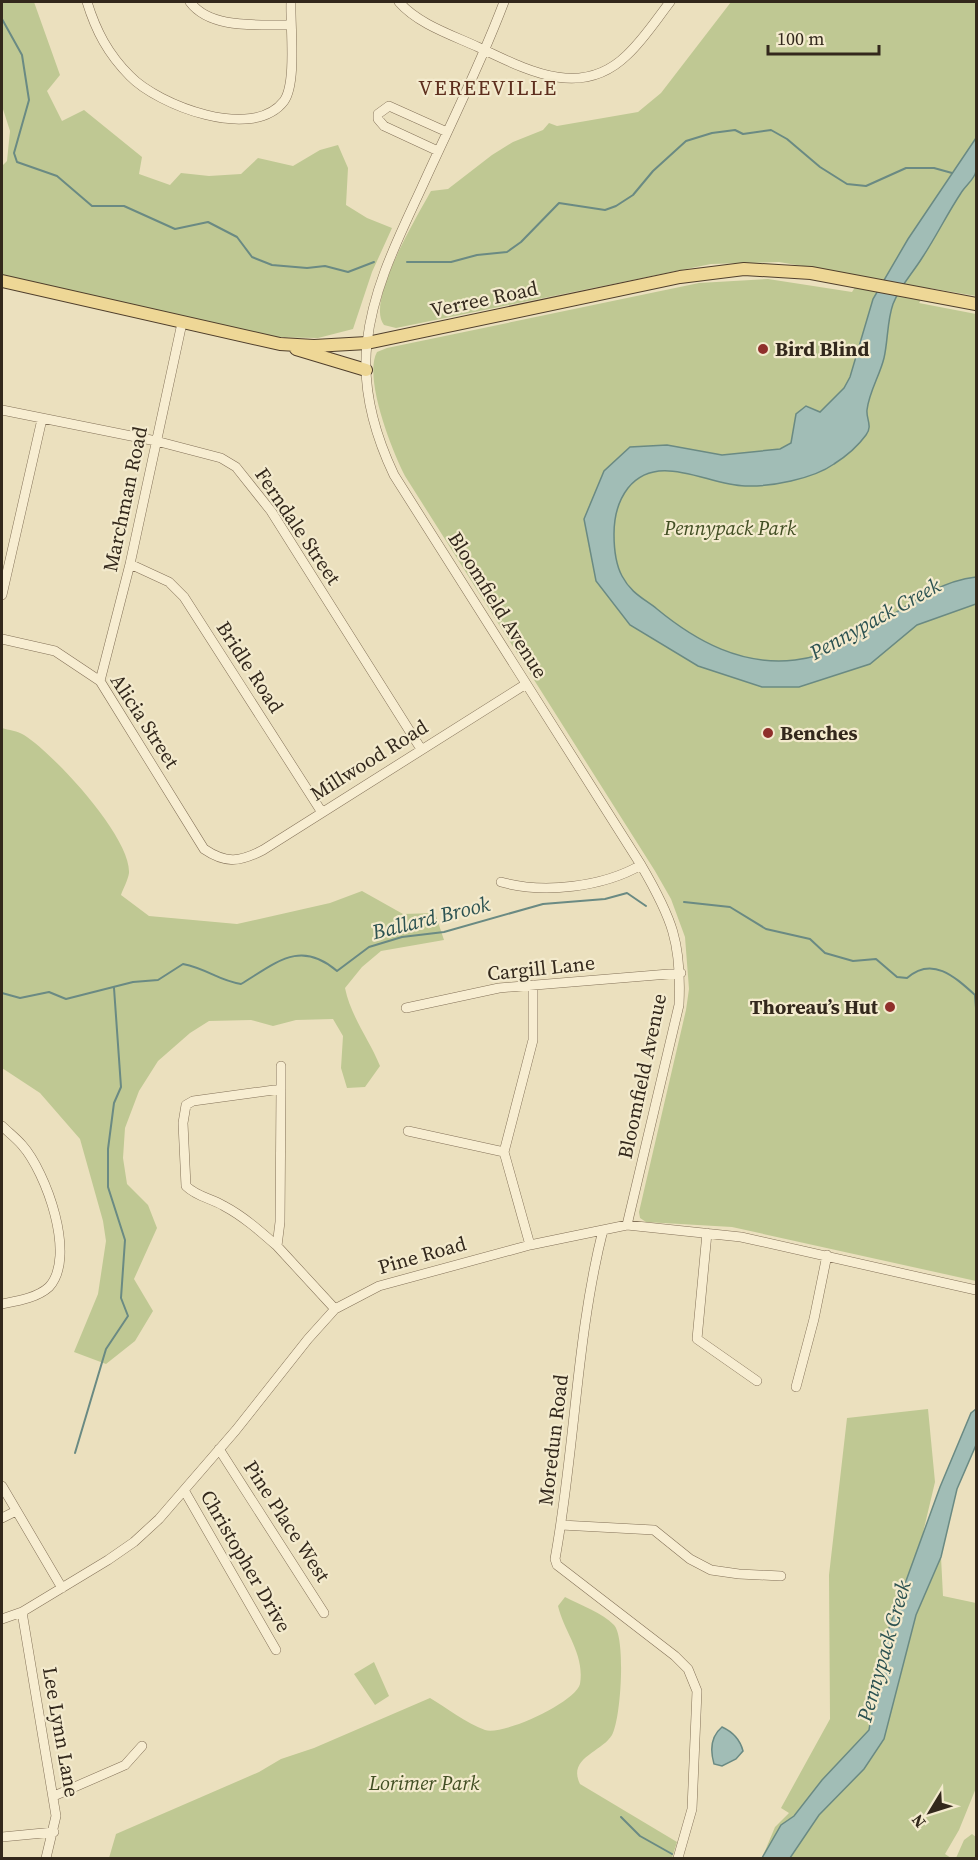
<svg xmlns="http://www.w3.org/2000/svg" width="978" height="1860" font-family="'Source Serif 4',serif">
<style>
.green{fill:#bfc893}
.water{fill:#a1bdb6;stroke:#6a8a83;stroke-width:1.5}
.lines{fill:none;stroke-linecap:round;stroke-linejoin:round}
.stream{stroke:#6a8a83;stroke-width:2}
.minor-casing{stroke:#837158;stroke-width:10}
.major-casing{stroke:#503f2c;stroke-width:14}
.minor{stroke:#f7edd1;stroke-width:9}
.major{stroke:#eed796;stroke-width:12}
.poi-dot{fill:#8f2f2b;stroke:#f3eacd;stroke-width:2}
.labels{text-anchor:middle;stroke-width:4.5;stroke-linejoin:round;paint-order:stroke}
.street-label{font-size:20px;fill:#33281c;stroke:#f3eacd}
.poi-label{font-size:20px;font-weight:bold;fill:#33281c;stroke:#f3eacd;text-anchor:start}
.park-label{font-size:20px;font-style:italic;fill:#414e23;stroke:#f3eacd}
.neighbourhood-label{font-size:21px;letter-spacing:1.5px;fill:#5d2e1d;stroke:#f3eacd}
.water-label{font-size:21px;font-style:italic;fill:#2c5251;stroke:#f3eacd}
</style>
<rect width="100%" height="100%" fill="#ebe0be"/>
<path class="green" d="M2 2H34L60 75 47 91 62 121 84 110 142 157 139 174 170 185 181 173 209 176 241 174 258 158 293 166 320 150 338 145 348 168 346 205 367 218 392 228 372 272 353 329 318 338 264 337 2 277V166L7 161 10 131 2 106Z
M731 2H976V296L929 288 919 303 976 314V1281L732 1227 646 1222 640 1218 639 1212 686 1010 689 989 685 937 671 899 655 871 405 476C392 451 363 377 377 352L387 348 699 283 768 279 852 292 862 276 779 262 711 264 396 328 384 325C365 302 418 215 431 191L448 189 492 155 513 142 543 130 549 123 557 126 638 112 661 93Z
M2 728C8 730 18 731 24 735 54 754 131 837 129 873 128 880 123 889 121 895L149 916 237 924 330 903 362 891 403 914 435 913 444 940 381 951 362 967 345 988C351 1017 369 1039 380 1066L365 1087 347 1088 341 1068 343 1036 333 1019 296 1020 273 1026 251 1020 209 1021 190 1033 158 1061 139 1091 125 1128 123 1158 127 1184 148 1205 157 1228 134 1279 153 1311 135 1341 106 1364 74 1352 98 1294 106 1241 103 1221 80 1139 40 1093 2 1068Z
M928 1409 935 1482 922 1537 885 1639 920 1605 941 1557 943 1596 976 1603V1788L959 1830 945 1854 951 1858H762L775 1827 789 1813 781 1808 830 1719 829 1575 847 1418Z
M565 1597C580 1605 603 1613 614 1625 626 1638 621 1719 612 1735 602 1752 567 1758 580 1784L677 1842 672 1858H109L116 1834 259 1772 281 1759 314 1748 430 1698C447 1708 466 1723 485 1730 503 1736 576 1702 580 1684 585 1654 564 1632 558 1606Z
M374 1662 389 1696 375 1705 354 1674Z
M972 1834 976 1837V1858H956L964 1840Z"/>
<path class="water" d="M976 138C976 148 978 161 976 171 975 179 965 186 961 193 947 214 936 237 922 258 912 274 900 286 893 304 887 321 888 341 884 358 880 375 869 392 867 410 866 419 873 426 866 435 858 446 845 457 834 464 813 479 770 487 745 486 707 485 658 451 628 488 618 501 614 518 614 534 614 548 615 563 622 576 631 593 643 598 657 609 697 642 742 666 795 660 864 653 911 584 976 577V604L917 625 870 664 799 687H762L698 666 630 625 596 581 584 519 604 471 630 447 667 445 722 455 780 449 791 443 796 414 806 406 820 412 844 388 850 377 873 299 908 239Z
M976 1409V1445L957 1489 941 1557 916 1615 884 1739 864 1769 819 1815 790 1858H762L781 1825 794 1816 822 1780 869 1730 885 1639 940 1487 971 1413Z
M722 1727C733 1732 740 1739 743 1751L736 1759 722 1766 714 1764C710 1750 710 1737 722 1727Z"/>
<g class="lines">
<path class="stream" d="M2 19 22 55 29 100 14 153 17 162 57 176 92 206H124L175 229 208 222 237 237 252 257 272 265 307 268 325 266 348 272 374 262
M407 262H451L477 255 507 252 521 242 559 203 605 210 616 206 633 195 653 171 686 141 712 133 735 130 743 134 771 130 787 139 820 167 847 184 866 186 906 168H934L952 173
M684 902 730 907 766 929 810 939 825 953 853 961 876 959 897 977 907 978C932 956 954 976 975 995L976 1008
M2 993 20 998 49 992 66 999 133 982 158 980 183 964C208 969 217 980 241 984 276 963 300 939 337 971L369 947 402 937 444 932 543 904 605 899 627 893 646 906
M976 1010V1031
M75 1453 106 1349 128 1316 121 1298 125 1240 108 1187V1149L114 1103 121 1087 114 988
M621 1817 640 1836 672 1854"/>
<g class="minor-casing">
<path id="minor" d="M87 2C96 31 108 54 130 76 158 105 253 142 284 101 297 83 290 25 291 2
M190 2C211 30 259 24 290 25
M399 2C418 24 452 35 478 47 527 70 581 100 627 55 644 39 656 20 670 2
M504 2C480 66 449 127 421 189 398 239 373 288 367 343 362 388 375 435 394 475L641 865C672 918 682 943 679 1005L627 1225
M438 151 384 126 378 119V114L389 106 447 132
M2 410 156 441 221 458 236 467 271 511 421 749
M130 564 169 582 184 597 321 811
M2 595 42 419
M2 639 55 651 100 681 204 849C226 864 240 862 263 850L526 684
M100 681 130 564 182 323
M501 882C544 894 603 887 641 865
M406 1008 499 988 681 973
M281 1066V1089
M281 1089 280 1222 277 1246C260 1231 243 1216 224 1206 211 1198 197 1197 186 1186L183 1123 186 1105 193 1101Z
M2 1126C8 1132 16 1138 22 1145 46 1172 77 1257 49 1287 37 1298 17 1301 2 1304
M408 1131 504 1152
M603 1230C576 1337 575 1450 555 1559L557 1565 675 1656 688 1669 697 1691 692 1809 678 1858
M707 1233 697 1339 757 1381
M530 1245 504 1152 533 1040V985
M277 1246 335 1309
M796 1387 814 1319 827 1255
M219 1449 324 1613
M2 1486 62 1588
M184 1490 276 1650
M2 1518 16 1511
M561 1525 654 1530 690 1559 711 1570 739 1574 781 1576
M22 1612 56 1816 46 1858
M2 1619 22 1612 108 1560 134 1542 159 1519 236 1430 308 1339 335 1309 379 1286 530 1245 627 1225 741 1237 976 1290
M54 1796 125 1765 142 1746
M2 1837 54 1832"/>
</g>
<g class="major-casing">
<path id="major" d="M2 281 280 344 314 346 367 343 680 277 744 269 811 273 976 304
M296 349 366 370"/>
</g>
<use href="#minor" class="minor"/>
<use href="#major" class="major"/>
</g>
<g class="poi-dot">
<circle cx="763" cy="349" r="6"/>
<circle cx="768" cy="733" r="6"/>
<circle cx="890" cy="1007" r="6"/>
</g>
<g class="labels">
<g class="street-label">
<text transform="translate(484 299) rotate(-12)" y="7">Verree Road</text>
<text transform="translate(125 499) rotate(-78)" y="7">Marchman Road</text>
<text transform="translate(298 526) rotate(56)" y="7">Ferndale Street</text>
<text transform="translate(498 605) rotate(58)" y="7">Bloomfield Avenue</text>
<text transform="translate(250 667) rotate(57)" y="7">Bridle Road</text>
<text transform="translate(145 721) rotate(57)" y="7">Alicia Street</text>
<text transform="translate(369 760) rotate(-32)" y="7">Millwood Road</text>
<text transform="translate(541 968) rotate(-6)" y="7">Cargill Lane</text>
<text transform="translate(642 1076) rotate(-78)" y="7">Bloomfield Avenue</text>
<text transform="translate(422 1255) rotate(-16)" y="7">Pine Road</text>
<text transform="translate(553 1440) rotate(-83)" y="7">Moredun Road</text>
<text transform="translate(287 1521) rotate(57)" y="7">Pine Place West</text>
<text transform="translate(246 1561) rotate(60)" y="7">Christopher Drive</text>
<text transform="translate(61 1732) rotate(80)" y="7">Lee Lynn Lane</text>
</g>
<g class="poi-label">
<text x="775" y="356">Bird Blind</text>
<text x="780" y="740">Benches</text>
<text x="878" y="1014" text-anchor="end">Thoreau’s Hut</text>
</g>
<g class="park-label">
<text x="730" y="535">Pennypack Park</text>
<text x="424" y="1790">Lorimer Park</text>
</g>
<g class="neighbourhood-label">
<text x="488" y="95">VEREEVILLE</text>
</g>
<g class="water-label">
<text transform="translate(875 619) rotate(-29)" y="7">Pennypack Creek</text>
<text transform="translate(431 918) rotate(-14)" y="7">Ballard Brook</text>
<text transform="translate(884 1651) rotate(-74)" y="7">Pennypack Creek</text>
</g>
</g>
<rect width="978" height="1860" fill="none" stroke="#33281c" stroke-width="6"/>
<g transform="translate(930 1812) rotate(232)" stroke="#f3eacd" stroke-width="4.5" paint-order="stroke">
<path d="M0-4.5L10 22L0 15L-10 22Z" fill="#33281c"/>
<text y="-9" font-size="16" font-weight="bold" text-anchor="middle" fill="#33281c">N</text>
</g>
<path d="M768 45v9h111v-9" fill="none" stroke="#33281c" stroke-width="3"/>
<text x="777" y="45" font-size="18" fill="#33281c" stroke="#f3eacd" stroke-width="4.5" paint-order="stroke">100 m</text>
</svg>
